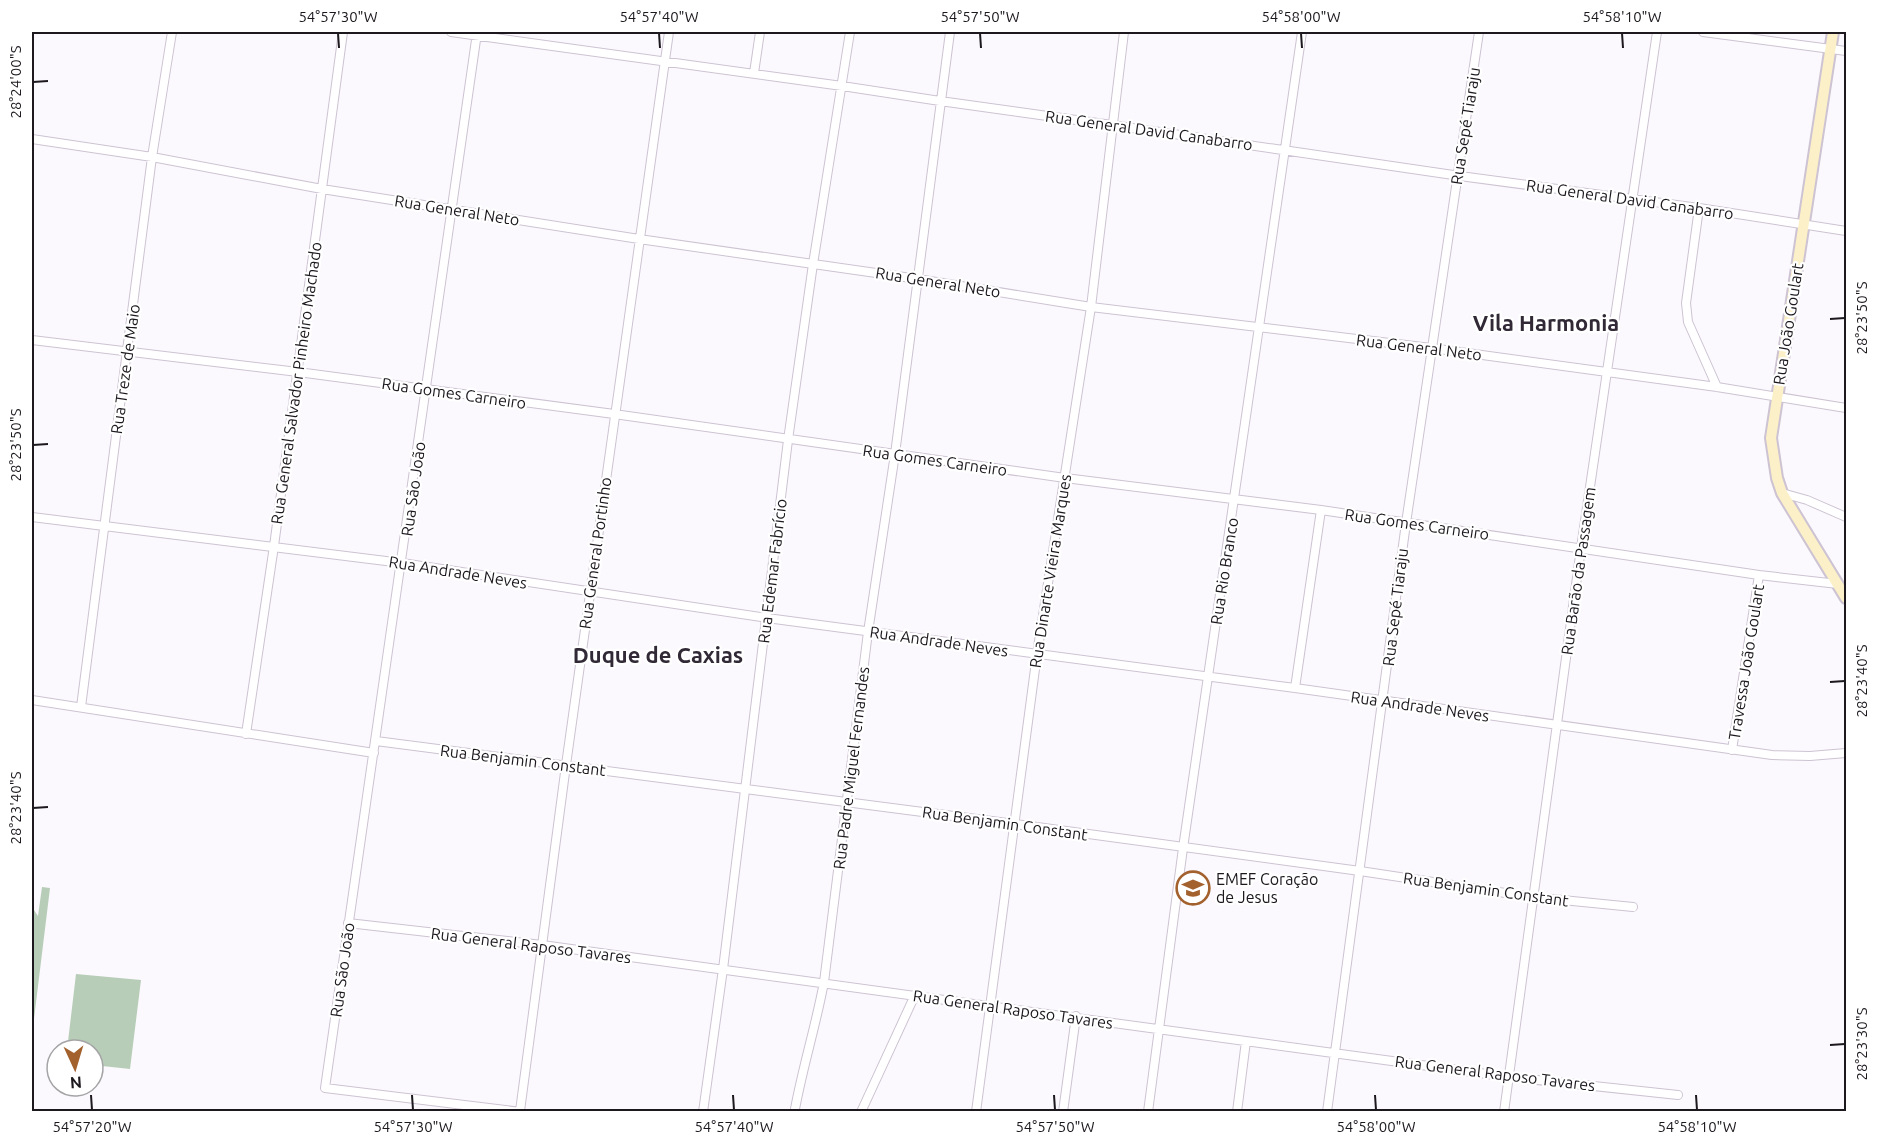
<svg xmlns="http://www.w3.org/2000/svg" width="1878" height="1143" font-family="Ubuntu,sans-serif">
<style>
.garden{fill:#b7cdb8}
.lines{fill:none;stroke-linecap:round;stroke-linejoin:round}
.street-casing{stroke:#cdc3d3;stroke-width:10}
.secondary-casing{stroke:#cdc3d3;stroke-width:14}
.street{stroke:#fff;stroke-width:8}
.secondary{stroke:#fbf0c7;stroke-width:10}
.ticks{fill:none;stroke:#1c181e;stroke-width:2}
.labels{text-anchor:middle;stroke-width:4.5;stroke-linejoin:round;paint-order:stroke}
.street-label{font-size:16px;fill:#1c181e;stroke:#fff}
.poi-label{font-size:16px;fill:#1c181e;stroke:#fff;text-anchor:start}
.district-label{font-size:22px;font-weight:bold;fill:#312936;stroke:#fff}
.neatline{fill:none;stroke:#1c181e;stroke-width:2}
.ticks-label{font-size:15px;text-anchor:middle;fill:#1c181e}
</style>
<rect width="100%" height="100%" fill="#fbf9fd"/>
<path class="garden" d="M42 887 50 888 32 1035V964L34 943 32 907 38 916Z
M76 974 141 980 130 1069 93 1065V1050H67Z"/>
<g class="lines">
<g class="street-casing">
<path id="street" d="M451 32 842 86 940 101 1112 125 1460 176 1699 208 1846 231
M1703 32 1846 51
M477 33 325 1088 521 1112
M754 73 760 32
M32 139 152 157 322 189 639 239 918 279 1091 307 1431 348 1717 387 1846 408
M1699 208 1686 303 1688 322 1717 387
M32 340 298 372 614 414 1065 478 1321 510 1759 575 1838 584
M1782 493 1807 500 1846 517
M32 517 402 563 767 618 1295 688 1772 755 1810 756 1846 753
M1295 688 1321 510
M32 700 374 753
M81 707 152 157 172 32
M246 734 274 546 343 32
M376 741 1015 824 1360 871 1532 897 1633 907
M1732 750 1759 575
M348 923 542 945 1509 1077 1678 1095
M795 1109C803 1066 816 1025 824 982L868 632 895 454 950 32
M520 1111 566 765 669 32
M703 1112 723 969 788 440 813 264 850 32
M861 1112 915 995
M976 1112 1037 654 1091 307 1124 32
M1063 1112 1076 1016
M1148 1112 1183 848 1302 32
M1237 1112 1246 1041
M1327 1112 1406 523 1479 32
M1504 1112 1581 548 1657 32"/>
</g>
<g class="secondary-casing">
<path id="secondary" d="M1833 32 1771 438 1777 478 1782 493 1846 598"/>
</g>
<use href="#street" class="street"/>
<use href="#secondary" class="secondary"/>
</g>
<path class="ticks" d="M338 33 339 48M659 33 660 48M980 33 981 48M1301 33 1302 48M1622 33 1623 48M33 82 48 81M1830 319 1845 318M33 445 48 444M1830 682 1845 681M33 808 48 807M1830 1045 1845 1044M91 1095 92 1110M412 1095 413 1110M733 1095 734 1110M1054 1095 1055 1110M1375 1095 1376 1110M1696 1095 1697 1110"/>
<defs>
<g id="school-ring" transform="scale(1.725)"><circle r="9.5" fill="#fff" stroke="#a3612e" stroke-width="1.5"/><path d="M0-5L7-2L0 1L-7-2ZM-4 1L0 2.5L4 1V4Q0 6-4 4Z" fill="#a3612e"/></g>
</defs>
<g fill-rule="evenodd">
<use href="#school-ring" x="1193" y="888"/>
</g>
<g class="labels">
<g class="street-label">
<text transform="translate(1465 126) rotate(-81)" y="6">Rua Sepé Tiaraju</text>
<text transform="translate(1149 130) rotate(8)" y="6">Rua General David Canabarro</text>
<text transform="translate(1630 199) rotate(8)" y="6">Rua General David Canabarro</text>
<text transform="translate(457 210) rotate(9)" y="6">Rua General Neto</text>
<text transform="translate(938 282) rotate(9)" y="6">Rua General Neto</text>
<text transform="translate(1788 324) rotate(-81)" y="6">Rua João Goulart</text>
<text transform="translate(1419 347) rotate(7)" y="6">Rua General Neto</text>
<text transform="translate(125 369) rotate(-82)" y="6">Rua Treze de Maio</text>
<text transform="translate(296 383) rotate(-82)" y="6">Rua General Salvador Pinheiro Machado</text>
<text transform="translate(454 393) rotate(8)" y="6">Rua Gomes Carneiro</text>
<text transform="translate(935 460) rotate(8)" y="6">Rua Gomes Carneiro</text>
<text transform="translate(413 489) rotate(-82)" y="6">Rua São João</text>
<text transform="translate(1417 524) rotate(8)" y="6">Rua Gomes Carneiro</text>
<text transform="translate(595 553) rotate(-82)" y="6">Rua General Portinho</text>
<text transform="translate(772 571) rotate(-83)" y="6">Rua Edemar Fabrício</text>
<text transform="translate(1050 571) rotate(-81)" y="6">Rua Dinarte Vieira Marques</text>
<text transform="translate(1224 571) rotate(-81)" y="6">Rua Rio Branco</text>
<text transform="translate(1578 571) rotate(-82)" y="6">Rua Barão da Passagem</text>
<text transform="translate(458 572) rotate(9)" y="6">Rua Andrade Neves</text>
<text transform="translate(1395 607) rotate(-83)" y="6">Rua Sepé Tiaraju</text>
<text transform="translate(939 641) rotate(8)" y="6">Rua Andrade Neves</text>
<text transform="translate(1746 662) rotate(-81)" y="6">Travessa João Goulart</text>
<text transform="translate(1420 706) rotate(8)" y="6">Rua Andrade Neves</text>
<text transform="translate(523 760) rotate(7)" y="6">Rua Benjamin Constant</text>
<text transform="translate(851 768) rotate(-83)" y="6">Rua Padre Miguel Fernandes</text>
<text transform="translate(1005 823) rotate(8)" y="6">Rua Benjamin Constant</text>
<text transform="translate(1486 889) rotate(8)" y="6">Rua Benjamin Constant</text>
<text transform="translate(531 945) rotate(7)" y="6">Rua General Raposo Tavares</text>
<text transform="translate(342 970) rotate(-82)" y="6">Rua São João</text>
<text transform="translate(1013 1009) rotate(8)" y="6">Rua General Raposo Tavares</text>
<text transform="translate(1495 1073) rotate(7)" y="6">Rua General Raposo Tavares</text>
</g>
<g class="poi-label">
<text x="1216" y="885">EMEF Coração<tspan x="1216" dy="18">de Jesus</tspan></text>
</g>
<g class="district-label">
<text x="1546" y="331">Vila Harmonia</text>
<text x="658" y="663">Duque de Caxias</text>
</g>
</g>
<rect width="1878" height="1143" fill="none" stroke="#ffffff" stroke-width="66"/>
<g transform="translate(75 1068) rotate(176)"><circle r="28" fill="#ffffff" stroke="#a4a3a5" stroke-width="1.5"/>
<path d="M0-4.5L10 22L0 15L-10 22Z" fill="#a3612e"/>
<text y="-9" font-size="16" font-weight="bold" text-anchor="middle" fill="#1c181e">N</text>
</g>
<rect x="33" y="33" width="1812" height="1077" class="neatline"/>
<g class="ticks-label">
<text x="338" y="22">54°57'30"W</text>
<text x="659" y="22">54°57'40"W</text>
<text x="980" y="22">54°57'50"W</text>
<text x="1301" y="22">54°58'00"W</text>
<text x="1622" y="22">54°58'10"W</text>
<text transform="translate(16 82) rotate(-90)" y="5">28°24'00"S</text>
<text transform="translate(1862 318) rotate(-90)" y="5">28°23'50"S</text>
<text transform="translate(16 445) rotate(-90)" y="5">28°23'50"S</text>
<text transform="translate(1862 681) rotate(-90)" y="5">28°23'40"S</text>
<text transform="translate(16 808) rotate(-90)" y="5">28°23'40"S</text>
<text transform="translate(1862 1044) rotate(-90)" y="5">28°23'30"S</text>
<text x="92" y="1132">54°57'20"W</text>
<text x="413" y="1132">54°57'30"W</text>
<text x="734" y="1132">54°57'40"W</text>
<text x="1055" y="1132">54°57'50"W</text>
<text x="1376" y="1132">54°58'00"W</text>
<text x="1697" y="1132">54°58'10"W</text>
</g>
</svg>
